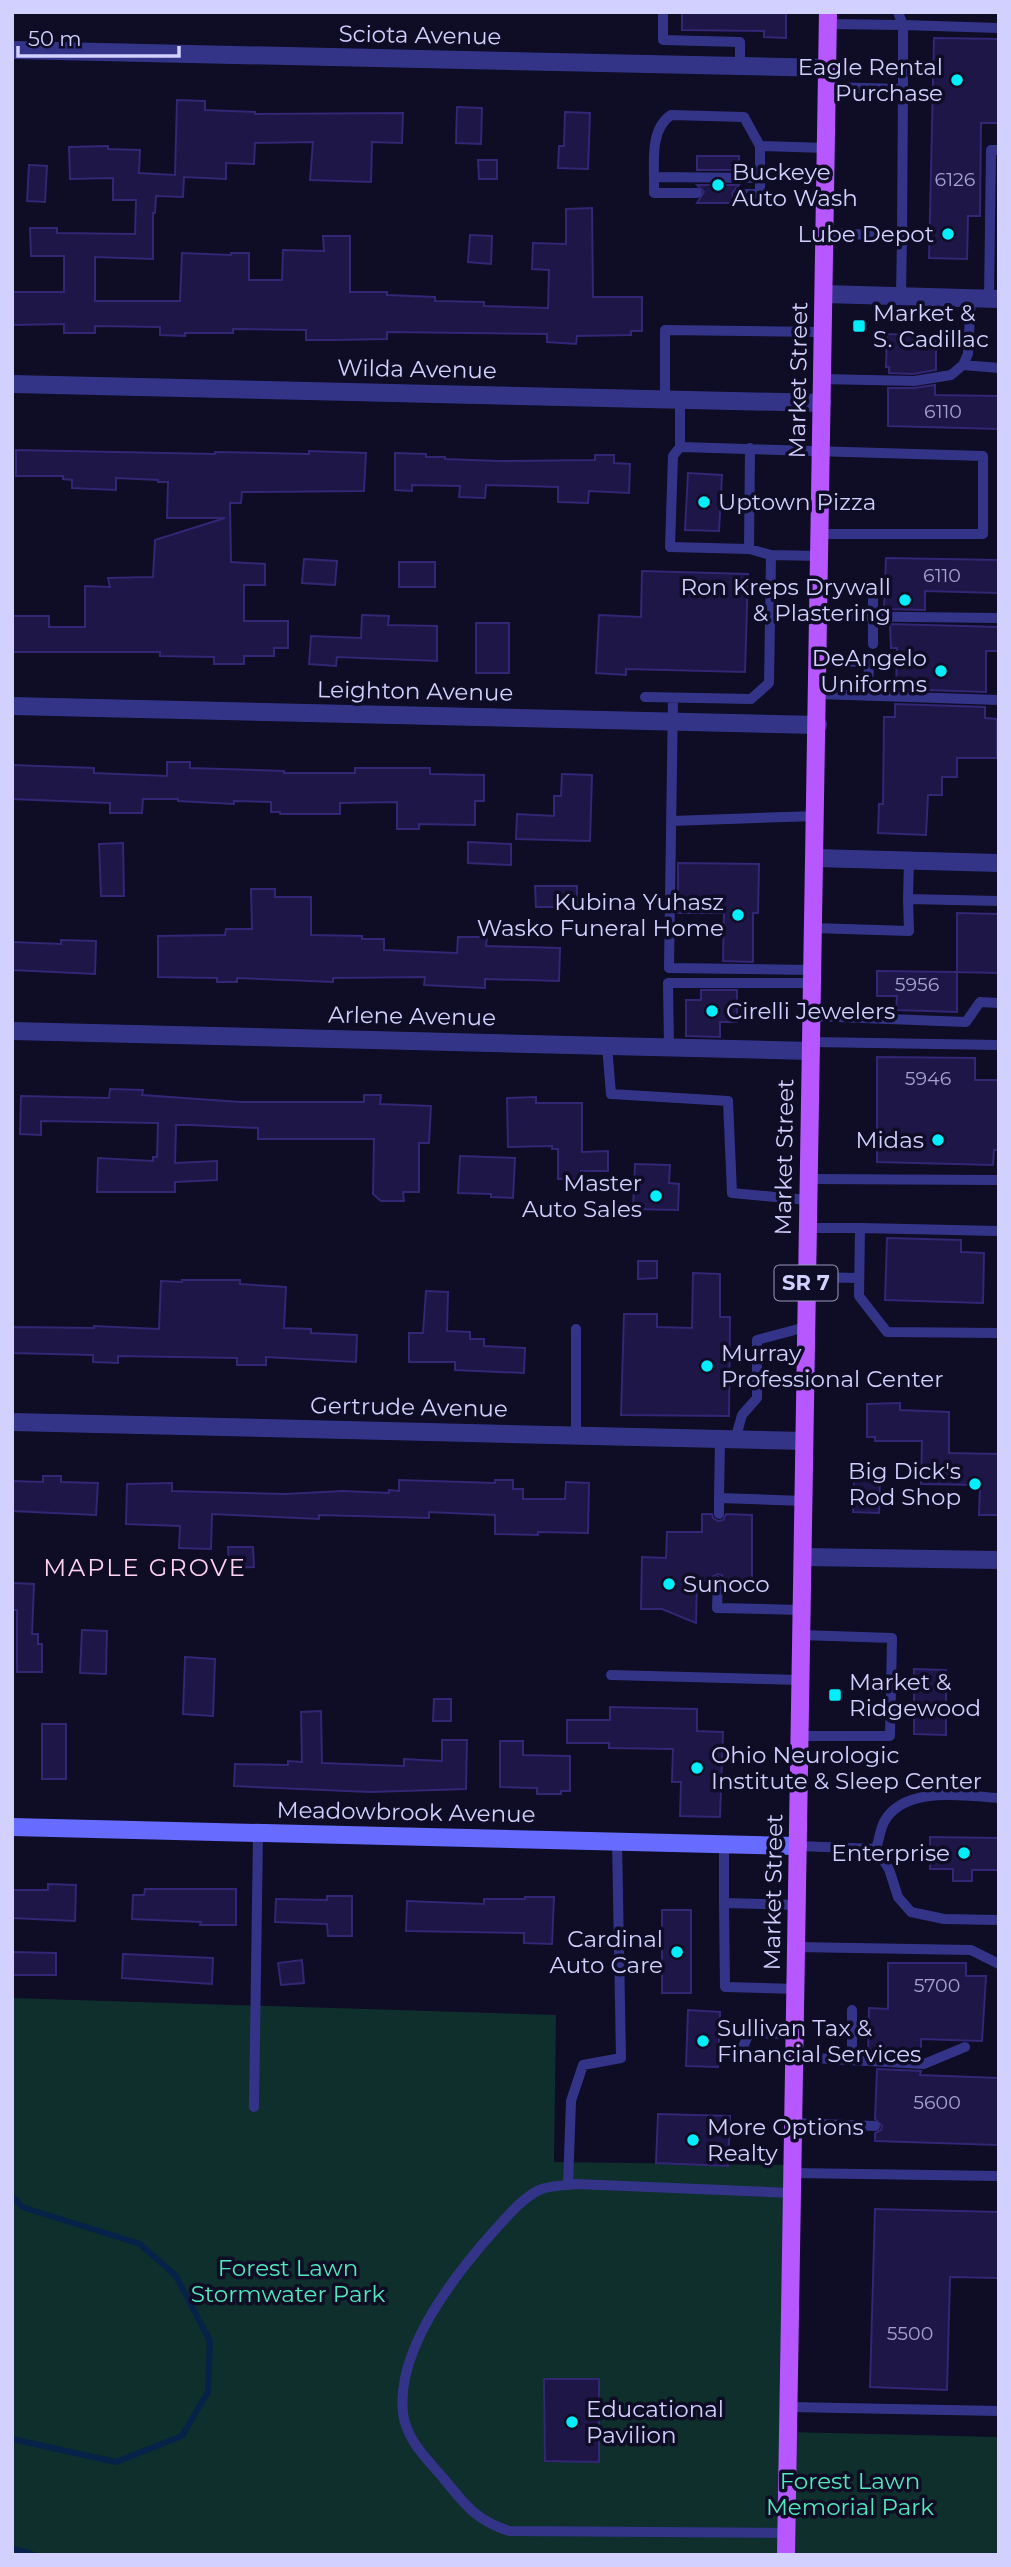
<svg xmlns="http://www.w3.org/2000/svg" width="1011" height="2567" font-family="Montserrat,sans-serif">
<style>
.green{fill:#0e2f2c}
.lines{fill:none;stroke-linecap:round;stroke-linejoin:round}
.stream{stroke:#072249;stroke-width:6}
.building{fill:#1e1647;stroke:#322675;stroke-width:2}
.lane{stroke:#333488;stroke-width:10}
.street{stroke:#333488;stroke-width:18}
.secondary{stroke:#676bff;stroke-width:18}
.primary{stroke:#b757ff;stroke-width:18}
.poi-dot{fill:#00effb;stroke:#0f0c25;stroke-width:2.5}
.labels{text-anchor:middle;stroke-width:7;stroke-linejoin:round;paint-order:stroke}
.number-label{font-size:19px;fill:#a5a2d1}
.shield{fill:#0f0c25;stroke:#9895be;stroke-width:2}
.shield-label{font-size:21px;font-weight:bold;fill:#d2d0ff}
.street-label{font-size:23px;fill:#d2d0ff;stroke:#0f0c25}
.poi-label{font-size:23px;fill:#d2d0ff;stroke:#0f0c25;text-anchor:start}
.park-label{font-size:23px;fill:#50eabc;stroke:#0f0c25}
.neighbourhood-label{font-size:24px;letter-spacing:2px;fill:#ffd2f1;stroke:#0f0c25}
</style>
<rect width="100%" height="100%" fill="#0f0c25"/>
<path class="green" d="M12 1998 556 2015 554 2162 793 2165 788 2432 999 2437V2555H12Z"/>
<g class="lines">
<path class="stream" d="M12 2196 22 2207 140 2244 176 2276 210 2341 208 2392 182 2436 116 2462 12 2439
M12 2548 35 2555"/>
</g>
<path class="building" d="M682 12H786V38L764 37V31L682 30Z
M934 38 999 39V123H981L980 216H968L967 259 929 258Z
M177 100 205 101V110L255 112V114L403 113 402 143 372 142 371 182 310 180 313 142 255 143 254 164 226 163V179L184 177 183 197 156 196 155 213H153V259L95 257V301H180L182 253 231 255V253H249V280H282L283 250 324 251 323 236H350V292H387V295L435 297V301L484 302V306L548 308 549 270 532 269 533 243 566 244V209L592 208 593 297H642V331H631V335L577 336 576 344 547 342V334L387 332V339L335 340H306V330L233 329V333H185V336L160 335V327L95 326V333H64V324L13 325V292H64V256H31L30 228H57V233L135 234 136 200H113V178L70 179 69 147 108 146V149L140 150 139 173 175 175Z
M457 107 482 108 481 144 456 143Z
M565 112 590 113 588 169 558 168 559 146H564Z
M697 156H739V170H697Z
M478 160H497V179H479Z
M29 165 47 166 45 202 27 201Z
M697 185H739L732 193 733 198 739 203H697L704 192Z
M470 235 492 236 491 264 468 262Z
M887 334 936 336V370L913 374 889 373V367H886Z
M935 385V395L999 396V429L888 426V388H914Z
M16 450 215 454V452L309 454V451L366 453 364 491 242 492 241 503H230L231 562 265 564V585H244V621H288V648H274V656H244V664H214V657L160 656V652H12V616H49V627H85V586L110 587 108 578 153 577 155 540 225 518H167L168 482H158V480L116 478V490L72 488V480L63 479V476H16Z
M395 453 426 454V457H445V459L499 461 595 460V455H614V463L630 464 629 493 589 491 588 503 558 502V487L486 485 485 498 459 497 460 486 412 485V491L395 490Z
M688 473 722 475 719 531 685 530Z
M886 558 999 560V593L925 591V610L884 609Z
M304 559 337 561 335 585 302 583Z
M399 562H435V587H399Z
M642 571 748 574 745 672 626 669V675L596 673 599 615 641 617Z
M362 615 389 616 388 625 437 626V661L337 657 336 666 309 664 311 636 361 638Z
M476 623H509V673H476Z
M890 624 999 627V651H986V692L896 689 897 648H891Z
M895 704 985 707V718L997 719V758H957V777H942V795H928L926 835 878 833 879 804H883L884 717H895Z
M167 762H190V768L284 771V773H355V768H430V774L484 775V801H475V825L419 824V829H397V802L340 803V814H280V812H271V802L234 801V804L178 801V799H143L142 813H110V803L12 799V765L94 768V773L167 776Z
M562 774 592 775 590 841 516 839 517 814 554 816V796H561Z
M468 842 511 844V865L468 863Z
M123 843 124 896H101L99 844Z
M678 863 759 864 758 913H753V962L723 961 724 913H678Z
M535 886H577V907H536Z
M251 889H275V897H311V935L362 936V939H384V950L457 953 458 937H487L486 946 560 948 559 981 485 979V988L424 985 425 977 333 978V982L237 978V982H217V978L158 977V936L225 935 226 929H252Z
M957 913 999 914V973L957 972Z
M61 940 96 941 95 974 12 970V942L61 944Z
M877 971 957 972V1012L896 1010 897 996H877Z
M701 990H737V1022H720V1037L686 1036V1000H701Z
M877 1057 975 1058V1080H999V1150H994L993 1165 877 1162Z
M110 1089 143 1090 142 1095 241 1102H364V1095H381L380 1104 431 1106 429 1143H419V1192H403L404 1201H381L373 1194 374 1139H258V1128L191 1125H176L175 1163 217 1161V1180L175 1182V1192H97L98 1158 153 1161V1157H157L158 1123 41 1121V1135L20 1134 21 1096 109 1098Z
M536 1097V1103H582V1152L608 1151V1171H581V1179H558V1149H552V1146L508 1147 507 1098Z
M460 1156 515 1158 513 1198 491 1197V1194L458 1193Z
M635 1164 670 1165 669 1183 679 1184 678 1210 633 1209Z
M887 1238 961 1240V1252L984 1253 983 1303 885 1300Z
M638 1261H657V1278L638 1279Z
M693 1273 720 1274V1317H730L729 1416 621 1415 624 1314H657V1327L692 1328Z
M182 1280H240V1284L286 1287 284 1328 311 1329V1333L357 1335 356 1362 266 1357V1365H237V1358L118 1356V1363L93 1362V1355L12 1353V1327L94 1328V1326L159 1329 161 1281 182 1282Z
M426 1291 448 1292 447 1331 470 1332V1339H484V1346L525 1348 524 1373 455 1370V1362H409V1333H423Z
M900 1403V1410L949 1412V1453L999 1454V1515H979L980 1485 921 1484 922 1441H875V1437H867V1404Z
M43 1476H61V1482L98 1483 96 1515 12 1511V1481L43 1482Z
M854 1477H880L879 1513 853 1512Z
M399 1480 495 1483V1480H513V1489H523V1499H565L566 1482 589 1483 588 1533 538 1532V1535L495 1534V1515L429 1512V1518L319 1515V1519L212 1514 211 1549 179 1548 180 1526 126 1524 127 1484 172 1483V1491L285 1494 343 1491 389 1493V1490L399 1491Z
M702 1514H712L713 1518 718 1521 723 1520 726 1514 752 1515V1581H725L722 1575 718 1574 712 1577 711 1581 697 1580 696 1623 662 1609H641L642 1557 666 1558 667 1532H702Z
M228 1547H253L254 1567 229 1568Z
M12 1583 34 1584 32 1634H38V1644H42V1672H17V1610H12Z
M82 1630 107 1631 106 1674 80 1673Z
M185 1657 215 1659 213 1716 183 1714Z
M914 1669 946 1670V1735L914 1734Z
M434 1699H451V1721H433Z
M610 1707 697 1709V1731L723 1732 720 1817 680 1816 681 1782H672L673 1749 609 1748V1743H567V1720H610Z
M321 1711 322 1763 404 1766V1759L442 1761V1740H467L466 1789 370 1792 234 1786 235 1764 288 1765V1761L302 1762 301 1712Z
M42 1724H66V1779H42Z
M500 1741H523V1755L570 1756V1791H561V1794H537V1788L500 1787Z
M930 1837 999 1838V1870H972V1881H953V1869H930Z
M48 1884 76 1885 75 1921 12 1918V1890H48Z
M145 1889H236V1925H200L201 1922 132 1919 133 1895H144Z
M327 1896H352V1936H328L327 1924 275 1922 276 1899 327 1900Z
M525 1897H554L552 1944 524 1943V1933L406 1931 407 1901 484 1904V1899H525Z
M662 1910H691V1993H662Z
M12 1952 56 1953V1975H12Z
M123 1954 213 1958 212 1984 122 1978Z
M302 1960 304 1983 281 1985 278 1963Z
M888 1963H966V1976H986L982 2041 921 2039V2056L868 2054 869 2008 888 2009Z
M688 2010 720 2012 718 2067 686 2066Z
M877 2069 921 2071 920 2075 999 2078V2145L875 2141V2133L881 2130 882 2126 875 2119Z
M658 2114 730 2116 728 2166 656 2163Z
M875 2209 999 2212V2278L950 2277 947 2390 870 2387Z
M544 2379H599V2462L545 2461Z"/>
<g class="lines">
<path class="lane" d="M663 12V40L740 42V67
M898 12 903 25 999 28
M828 24 903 25V89
M827 87 903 89 902 236
M760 146 826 148
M654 177 760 178
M697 193H654C655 169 648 130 671 115L744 117 760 146V194H739
M824 233 902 236 901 295
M989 298 991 150H999
M963 365 999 368
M822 379 914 381 951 375 963 365 968 354 971 298
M665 399V330L823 332
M680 400V447L983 456V534H820
M680 447 673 456 670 547 749 549 750 448
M749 549 771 555
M819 616 999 618
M873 644V592
M818 661 869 662 868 696
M818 694 999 700
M645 697 751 699 769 683 771 555 820 556
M673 698 669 968 812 970
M671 821 816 816
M909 861 908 899 999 901
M813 928 909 931 908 899
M811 1016 966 1022 980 1002 999 1003
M811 1042 999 1045
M607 1046 611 1094 728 1101 732 1193 808 1200
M669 1047 668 983H812
M808 1179 999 1180
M807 1228H860
M999 1231 860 1228 859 1296 887 1332 999 1333
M807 1277 859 1278
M576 1435V1329
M735 1440 742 1415 757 1398V1340L806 1327
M719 1498 720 1439
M719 1514V1498L803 1501
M718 1581 717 1608 802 1610
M611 1675 801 1680
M800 1736H890L892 1638 801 1635
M724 1844V1903
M798 1846 876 1849
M876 1849 889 1869 898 1897 911 1912 944 1919 999 1920
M876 1849C879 1840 880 1830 884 1822 904 1785 965 1796 999 1798
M796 1947 971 1950 999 1964
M796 1989 725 1987 724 1903 797 1905
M852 2010V2060
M741 2052 749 2033 795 2034
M794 2057 924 2064 965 2047
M254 2107 258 1833
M793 2123 875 2126
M793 2173 999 2176
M568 2185 571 2101 583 2065 621 2058 617 1841
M789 2407 999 2411
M787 2533 509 2531C476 2520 466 2506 444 2479 428 2460 406 2440 403 2413 396 2350 453 2277 493 2232 507 2217 520 2200 539 2190 549 2185 565 2186 576 2184L793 2193"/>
<path class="street" d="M12 50 827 68
M824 294 999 299
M12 384 822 403
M12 706 818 725
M815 858 999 863
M12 1031 811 1051
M12 1422 804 1441
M803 1557 999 1560"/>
<path class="secondary" d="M12 1827 798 1846"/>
<path class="primary" d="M786 2555 828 12"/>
</g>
<g class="poi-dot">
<circle cx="957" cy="80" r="7"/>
<circle cx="718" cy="185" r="7"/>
<circle cx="948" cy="234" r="7"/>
<rect x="852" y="319" width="14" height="14" rx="3.5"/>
<circle cx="704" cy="502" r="7"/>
<circle cx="905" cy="600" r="7"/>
<circle cx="941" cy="671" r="7"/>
<circle cx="738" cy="915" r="7"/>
<circle cx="712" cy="1011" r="7"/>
<circle cx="938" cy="1140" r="7"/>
<circle cx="656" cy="1196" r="7"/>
<circle cx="707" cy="1366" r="7"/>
<circle cx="975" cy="1484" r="7"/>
<circle cx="669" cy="1584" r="7"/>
<rect x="828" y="1688" width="14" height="14" rx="3.5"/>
<circle cx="697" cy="1768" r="7"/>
<circle cx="964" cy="1853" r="7"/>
<circle cx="677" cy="1952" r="7"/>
<circle cx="703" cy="2041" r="7"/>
<circle cx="693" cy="2140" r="7"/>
<circle cx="572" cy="2422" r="7"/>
</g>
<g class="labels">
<g class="number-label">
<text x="955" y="186">6126</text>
<text x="943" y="418">6110</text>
<text x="942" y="582">6110</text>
<text x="917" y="991">5956</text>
<text x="928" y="1085">5946</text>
<text x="937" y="1992">5700</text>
<text x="937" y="2109">5600</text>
<text x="910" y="2340">5500</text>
</g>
<rect class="shield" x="774.5" y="1265.5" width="63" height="35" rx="5"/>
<g class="shield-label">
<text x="806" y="1290">SR 7</text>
</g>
<g class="street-label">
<text transform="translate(420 35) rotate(1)" y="8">Sciota Avenue</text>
<text transform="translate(417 369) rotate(1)" y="8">Wilda Avenue</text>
<text transform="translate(798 380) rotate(-89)" y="8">Market Street</text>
<text transform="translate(415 691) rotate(1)" y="8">Leighton Avenue</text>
<text transform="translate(412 1016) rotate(1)" y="8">Arlene Avenue</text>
<text transform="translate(784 1157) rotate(-89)" y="8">Market Street</text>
<text transform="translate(409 1407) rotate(1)" y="8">Gertrude Avenue</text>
<text transform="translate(406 1812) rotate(1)" y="8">Meadowbrook Avenue</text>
<text transform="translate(773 1892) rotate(-89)" y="8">Market Street</text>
</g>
<g class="poi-label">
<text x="943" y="75" text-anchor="end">Eagle Rental<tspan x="943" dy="26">Purchase</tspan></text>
<text x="732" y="180">Buckeye<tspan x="732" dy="26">Auto Wash</tspan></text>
<text x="934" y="242" text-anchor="end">Lube Depot</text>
<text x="873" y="321">Market &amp;<tspan x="873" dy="26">S. Cadillac</tspan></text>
<text x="718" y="510">Uptown Pizza</text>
<text x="891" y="595" text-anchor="end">Ron Kreps Drywall<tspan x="891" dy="26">&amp; Plastering</tspan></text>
<text x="927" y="666" text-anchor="end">DeAngelo<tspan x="927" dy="26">Uniforms</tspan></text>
<text x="724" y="910" text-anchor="end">Kubina Yuhasz<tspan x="724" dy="26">Wasko Funeral Home</tspan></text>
<text x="726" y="1019">Cirelli Jewelers</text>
<text x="924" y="1148" text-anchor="end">Midas</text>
<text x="642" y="1191" text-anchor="end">Master<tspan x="642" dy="26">Auto Sales</tspan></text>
<text x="721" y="1361">Murray<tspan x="721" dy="26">Professional Center</tspan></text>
<text x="961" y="1479" text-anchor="end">Big Dick's<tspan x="961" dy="26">Rod Shop</tspan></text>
<text x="683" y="1592">Sunoco</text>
<text x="849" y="1690">Market &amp;<tspan x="849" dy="26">Ridgewood</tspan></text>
<text x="711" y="1763">Ohio Neurologic<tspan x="711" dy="26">Institute &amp; Sleep Center</tspan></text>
<text x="950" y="1861" text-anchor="end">Enterprise</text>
<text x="663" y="1947" text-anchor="end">Cardinal<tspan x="663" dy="26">Auto Care</tspan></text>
<text x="717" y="2036">Sullivan Tax &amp;<tspan x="717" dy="26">Financial Services</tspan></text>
<text x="707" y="2135">More Options<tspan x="707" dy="26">Realty</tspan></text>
<text x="586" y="2417">Educational<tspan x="586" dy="26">Pavilion</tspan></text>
</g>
<g class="park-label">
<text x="288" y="2276">Forest Lawn<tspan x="288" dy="26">Stormwater Park</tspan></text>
<text x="850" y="2489">Forest Lawn<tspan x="850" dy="26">Memorial Park</tspan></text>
</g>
<g class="neighbourhood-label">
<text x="145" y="1576">MAPLE GROVE</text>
</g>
</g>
<rect width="1011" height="2567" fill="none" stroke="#d2d0ff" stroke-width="28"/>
<path d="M18 46v10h161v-10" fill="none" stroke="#d2d0ff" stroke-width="3.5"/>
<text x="28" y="46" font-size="21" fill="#d2d0ff" stroke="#0f0c25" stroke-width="5" paint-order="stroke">50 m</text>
</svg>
